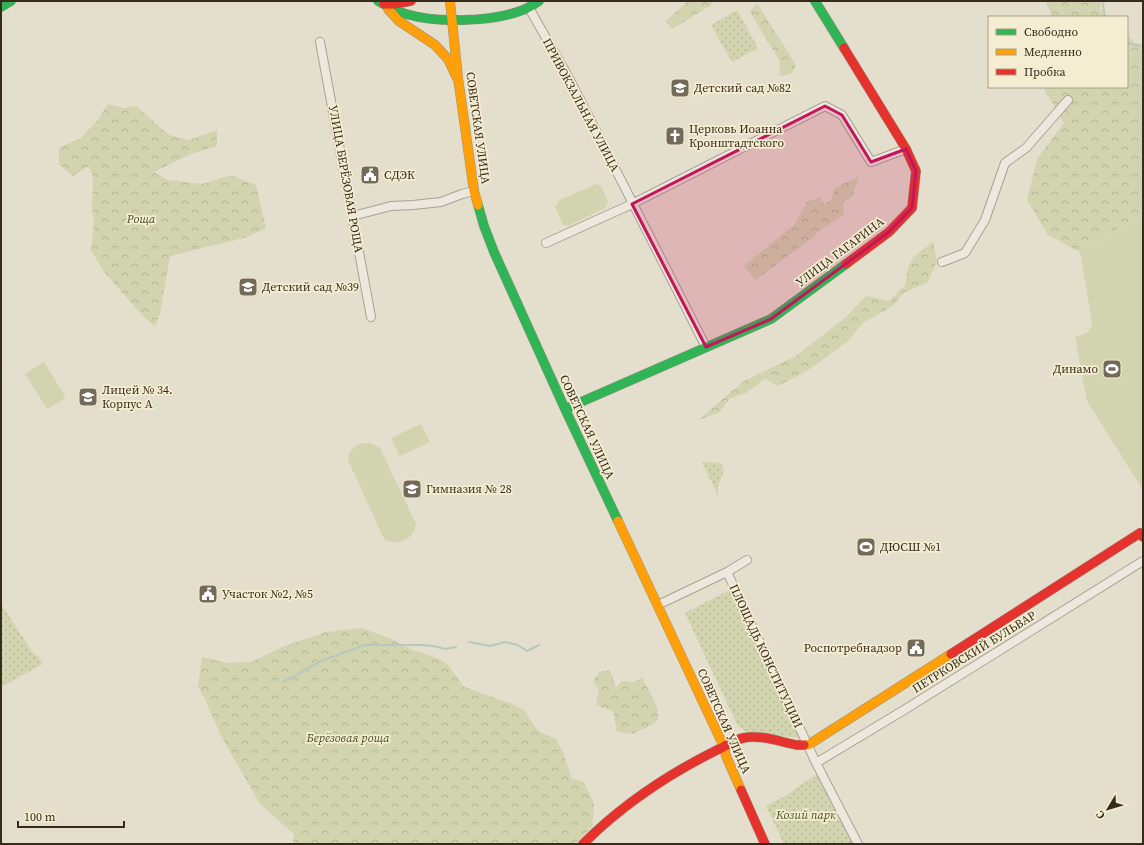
<svg xmlns="http://www.w3.org/2000/svg" width="1144" height="845" font-family="'Source Serif 4',serif">
<style>
.green{fill:#d1d4ae}
.forest{fill:url(#forest-crowns)}
.park{fill:url(#park-dots)}
.lines{fill:none;stroke-linecap:round;stroke-linejoin:round}
.stream{stroke:#b7c9bf;stroke-width:2}
.street-casing{stroke:#a9a295;stroke-width:10}
.fast-casing{stroke:#989285;stroke-width:10}
.slow-casing{stroke:#989285;stroke-width:10}
.jam-casing{stroke:#989285;stroke-width:10}
.street{stroke:#ece8dd;stroke-width:8}
.fast{stroke:#30b455;stroke-width:9}
.slow{stroke:#ff9f0a;stroke-width:9}
.jam{stroke:#e5322d;stroke-width:9}
.marked{fill:#c2185b;fill-opacity:0.2;stroke:#c2185b;stroke-width:3;stroke-linejoin:round}
.labels{text-anchor:middle;stroke-width:3.5;stroke-linejoin:round;paint-order:stroke}
.poi-label{font-size:12px;fill:#372b1d;stroke:#f5edd1;text-anchor:start}
.street-label{font-size:12px;fill:#372b1d;stroke:#f5edd1}
.park-label{font-size:12px;font-style:italic;fill:#455323;stroke:#f5edd1}
</style>
<defs>
<pattern id="forest-crowns" width="20" height="18" patternUnits="userSpaceOnUse"><rect width="20" height="18" fill="#d1d4ae"/><path d="M2 6a3 3 0 1 1 6 0M12 15a3 3 0 1 1 6 0" fill="none" stroke="#b4b695"/></pattern>
<pattern id="park-dots" width="8" height="8" patternUnits="userSpaceOnUse"><rect width="8" height="8" fill="#d1d4ae"/><path d="M2 2h.1M6 6h.1" fill="none" stroke="#b4b695" stroke-width="1.8" stroke-linecap="round"/></pattern>
</defs>
<rect width="100%" height="100%" fill="#e4decc"/>
<path class="green" d="M596 184 600 185 608 201 605 208 568 226 563 224 555 207 560 200Z
M1143 214V490L1087 401 1075 336C1085 335 1089 333 1092 324L1081 257 1079 252Z
M44 362 66 398 47 409 25 374Z
M421 424 430 442 400 456 391 438Z
M364 443H370L380 448 416 524C414 540 397 547 384 539L348 460C348 450 355 445 364 443Z"/>
<path class="forest" d="M688 1H715L710 6 672 29 666 21Z
M1046 1H1102L1100 9 1108 17H1052Z
M757 3 796 65 792 73 780 76 779 60 750 12Z
M1127 35 1137 45 1143 48V214L1079 252 1047 234 1027 200 1037 159 1064 123 1043 87H1127Z
M108 104 123 108 136 106 169 135 189 140 217 130V146L191 154 154 172 167 180 203 184 231 175 256 185 266 228 247 237 170 256 160 313 155 327 142 315 104 272 91 250 94 223 92 208 93 177 89 166 73 176 59 164V148L81 138 98 120Z
M859 176 852 197 843 202 844 215 820 230 812 238 756 280 744 266 795 224 807 202 820 197 824 204 831 200 835 188Z
M933 242 937 261 928 282 903 293 894 305 863 323 848 341 807 371 778 386 765 379 746 393 729 399 720 412 698 420 744 381 796 356 846 317 866 296 889 301 906 284C908 258 913 257 933 242Z
M362 628 391 639 413 650 442 660 449 666 464 687 512 704 524 710 538 731 556 739 563 752 572 779 584 782 594 804 592 827 575 844H293L294 834 260 804 221 736 204 697 198 687 202 657 227 663 251 662 285 646 326 632Z
M610 670 616 688 622 681 635 682 642 677 658 709V720L652 725 632 734 617 732 613 711 596 705 599 691 593 681 599 672Z"/>
<path class="park" d="M737 10 758 48 732 62 711 25Z
M702 462 721 463 724 471 718 485V495Z
M732 589 801 738 747 733 737 724 685 613Z
M1 604 33 653 38 656 43 664 1 687Z
M817 774 854 844H784L766 806 785 796Z"/>
<g class="lines">
<path class="stream" d="M1104 1 1103 6 1105 17
M1127 42 1131 44 1143 46
M469 642 490 646 505 642 518 645 527 651 539 645
M283 682 321 661 365 645H421L433 646 445 649 456 647"/>
<g class="street-casing">
<path id="street" d="M529 8 570 80 706 347
M320 42 371 317
M353 216 391 206 413 205 441 202 462 194 474 191
M546 243 632 204 825 106 842 115 871 162 906 149
M942 262 965 253 985 220 1005 163 1026 148 1068 100
M727 572 747 560
M658 605 727 572 816 763 858 844
M816 763 904 710 1143 561"/>
</g>
<g class="fast-casing">
<path id="fast" d="M378 1C387 6 396 11 406 14 436 23 490 22 520 11 527 9 533 5 539 1
M815 1 844 48
M1 7 11 1
M478 205 484 226 494 252 565 409 618 521
M565 409 771 319 846 264"/>
</g>
<g class="slow-casing">
<path id="slow" d="M450 1 458 78 474 191 478 205
M388 9 399 21 435 45 448 59 457 78
M618 521 724 747 726 756 741 790
M804 745H808L951 654"/>
</g>
<g class="jam-casing">
<path id="jam" d="M384 4H394L411 1
M844 48 906 149 916 171 912 208 889 232 846 264
M951 654 1140 533 1143 537
M741 790 765 844
M583 844C621 806 667 775 715 751 724 747 734 740 743 738 760 734 780 742 797 745H804"/>
</g>
<use href="#street" class="street"/>
<use href="#fast" class="fast"/>
<use href="#slow" class="slow"/>
<use href="#jam" class="jam"/>
</g>
<path class="marked" d="M825 106 842 115 871 162 906 149 916 171 912 208 889 232 771 319 706 347 632 204Z"/>
<defs>
<g id="school-square" transform="scale(1)"><rect x="-9" y="-9" width="18" height="18" rx="4" fill="#746a5a" stroke="#f5edd1"/><path d="M0-5L7-2L0 1L-7-2ZM-4 1L0 2.5L4 1V4Q0 6-4 4Z" fill="#fff"/></g>
<g id="church-square" transform="scale(1)"><rect x="-9" y="-9" width="18" height="18" rx="4" fill="#746a5a" stroke="#f5edd1"/><path d="M-1.2-6h2.4v3.5h3.3v2.4h-3.3V6h-2.4V-.1h-3.3v-2.4h3.3Z" fill="#fff"/></g>
<g id="civic-square" transform="scale(1)"><rect x="-9" y="-9" width="18" height="18" rx="4" fill="#746a5a" stroke="#f5edd1"/><path d="M-.6-6.5H3V-4.5H.6V-3L4-1V1h2V6H-6V1h2V-1L-.6-3ZM-1.2 2.5V6h2.4V2.5Z" fill="#fff"/></g>
<g id="stadium-square" transform="scale(1)"><rect x="-9" y="-9" width="18" height="18" rx="4" fill="#746a5a" stroke="#f5edd1"/><path d="M0-5a6.5 5 0 1 0 0 10a6.5 5 0 1 0 0-10ZM-3.5-1.8h7v3.6h-7Z" fill="#fff"/></g>
</defs>
<g fill-rule="evenodd">
<use href="#school-square" x="680" y="88"/>
<use href="#church-square" x="675" y="136"/>
<use href="#civic-square" x="370" y="175"/>
<use href="#school-square" x="248" y="287"/>
<use href="#stadium-square" x="1112" y="369"/>
<use href="#school-square" x="88" y="397"/>
<use href="#school-square" x="412" y="489"/>
<use href="#stadium-square" x="866" y="547"/>
<use href="#civic-square" x="208" y="594"/>
<use href="#civic-square" x="916" y="648"/>
</g>
<g class="labels">
<g class="poi-label">
<text x="694" y="92">Детский сад №82</text>
<text x="689" y="133">Церковь Иоанна<tspan x="689" dy="14">Кронштадтского</tspan></text>
<text x="384" y="179">СДЭК</text>
<text x="262" y="291">Детский сад №39</text>
<text x="1098" y="373" text-anchor="end">Динамо</text>
<text x="102" y="394">Лицей № 34.<tspan x="102" dy="14">Корпус А</tspan></text>
<text x="426" y="493">Гимназия № 28</text>
<text x="880" y="551">ДЮСШ №1</text>
<text x="222" y="598">Участок №2, №5</text>
<text x="902" y="652" text-anchor="end">Роспотребнадзор</text>
</g>
<g class="street-label">
<text transform="translate(581 105) rotate(62)" y="4">ПРИВОКЗАЛЬНАЯ УЛИЦА</text>
<text transform="translate(478 128) rotate(82)" y="4">СОВЕТСКАЯ УЛИЦА</text>
<text transform="translate(346 179) rotate(80)" y="4">УЛИЦА БЕРЁЗОВАЯ РОЩА</text>
<text transform="translate(840 252) rotate(-37)" y="4">УЛИЦА ГАГАРИНА</text>
<text transform="translate(587 427) rotate(65)" y="4">СОВЕТСКАЯ УЛИЦА</text>
<text transform="translate(974 652) rotate(-32)" y="4">ПЕТРКОВСКИЙ БУЛЬВАР</text>
<text transform="translate(766 656) rotate(65)" y="4">ПЛОЩАДЬ КОНСТИТУЦИИ</text>
<text transform="translate(724 721) rotate(66)" y="4">СОВЕТСКАЯ УЛИЦА</text>
</g>
<g class="park-label">
<text x="141" y="223">Роща</text>
<text x="348" y="742">Берёзовая роща</text>
<text x="806" y="819">Козий парк</text>
</g>
</g>
<rect width="1144" height="845" fill="none" stroke="#372b1d" stroke-width="4"/>
<rect x="988" y="16" width="140" height="72" fill="#f5edd1" stroke="#a99f89"/>
<rect x="996" y="29" width="20" height="6" fill="#30b455" stroke="#a99f89"/>
<text x="1024" y="36" font-size="12" fill="#372b1d">Свободно</text>
<rect x="996" y="49" width="20" height="6" fill="#ff9f0a" stroke="#a99f89"/>
<text x="1024" y="56" font-size="12" fill="#372b1d">Медленно</text>
<rect x="996" y="69" width="20" height="6" fill="#e5322d" stroke="#a99f89"/>
<text x="1024" y="76" font-size="12" fill="#372b1d">Пробка</text>
<g transform="translate(1108 809) rotate(232)" stroke="#f5edd1" stroke-width="3" paint-order="stroke">
<path d="M0-3L7 15L0 10L-7 15Z" fill="#372b1d"/>
<text y="-6" font-size="11" font-weight="bold" text-anchor="middle" fill="#372b1d">С</text>
</g>
<path d="M18 821v6h106v-6" fill="none" stroke="#372b1d" stroke-width="2"/>
<text x="24" y="821" font-size="12" fill="#372b1d" stroke="#f5edd1" stroke-width="3" paint-order="stroke">100 m</text>
</svg>
